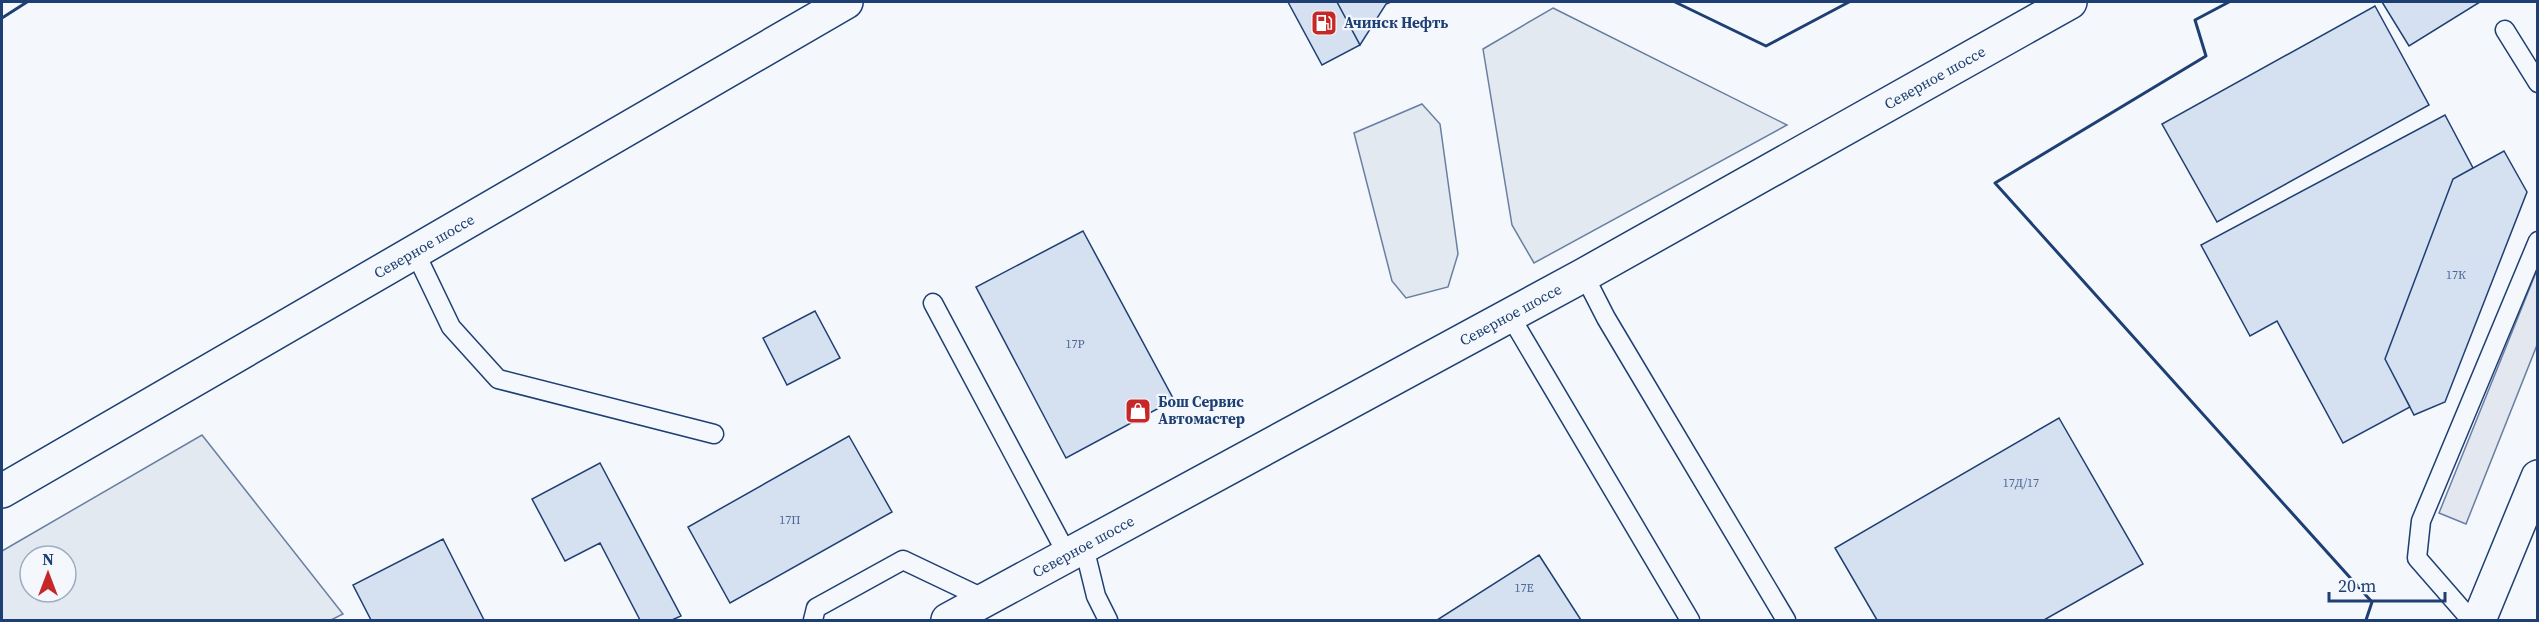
<svg xmlns="http://www.w3.org/2000/svg" width="2539" height="622" font-family="'Source Serif 4',serif">
<style>
.green{fill:#e3e9f0;stroke:#687fa3;stroke-width:1.5;fill-rule:evenodd}
.parking{fill:#e3e8f0;stroke:#687fa3;stroke-width:1.5}
.building{fill:#d5e0f0;stroke:#1d3f73;stroke-width:1.5}
.lines{fill:none;stroke-linecap:round;stroke-linejoin:round}
.service-casing{stroke:#1d3f73;stroke-width:21}
.minor-casing{stroke:#1d3f73;stroke-width:36}
.primary-casing{stroke:#1d3f73;stroke-width:36}
.service{stroke:#f4f7fb;stroke-width:18}
.minor{stroke:#f4f7fb;stroke-width:33}
.primary{stroke:#f4f7fb;stroke-width:33}
.wall{stroke:#1d3f73;stroke-width:3}
.labels{text-anchor:middle;stroke-width:4.5;stroke-linejoin:round;paint-order:stroke}
.number-label{font-size:12px;fill:#4b6792}
.poi-label{font-size:15px;font-weight:bold;fill:#1d3f73;stroke:#f4f7fb;text-anchor:start}
.street-label{font-size:15px;fill:#1d3f73;stroke:#f4f7fb}
</style>
<rect width="100%" height="100%" fill="#f4f7fb"/>
<path class="green" d="M1553 8 1787 125 1534 263 1512 225 1483 49Z
M1422 104 1440 124 1458 254 1448 287 1406 298 1392 281 1354 133Z
M202 435 343 614 331 620H2V551ZM30 556H66V592H30Z"/>
<path class="parking" d="M2537 270V345L2466 524 2439 513Z"/>
<path class="building" d="M1288 2H1337L1360 45 1322 65Z
M1337 2H1391L1386 4 1360 45Z
M2382 2H2480L2409 46Z
M2375 6 2429 105 2217 222 2162 124Z
M2445 115 2473 168 2453 179 2385 359 2410 407 2343 443 2277 321 2250 336 2201 245Z
M2504 151 2527 192 2445 402 2414 415 2385 359 2453 179Z
M1083 231 1174 400 1066 458 976 287Z
M815 311 840 358 787 385 763 338Z
M2059 418 2143 564 2044 620H1877L1835 548Z
M849 436 892 512 730 603 688 527Z
M600 463 681 616 672 620H640L600 543 565 561 532 499Z
M443 539 484 620H371L353 585Z
M1539 555 1581 620H1437Z"/>
<g class="lines">
<g class="service-casing">
<path id="service" d="M2505 30 2538 83
M415 252 451 327 498 379 714 434
M1584 275 1606 318 1786 620
M933 303 1068 556
M1509 314 1690 620
M1084 547 1096 596 1108 620
M813 620 816 608 903 560 987 600
M2471 620 2417 558 2421 521 2538 241"/>
</g>
<g class="minor-casing">
<path id="minor" d="M2479 620 2538 477"/>
</g>
<g class="primary-casing">
<g id="primary">
<path id="s1" d="M2 491 846 2"/>
<path id="s2" d="M948 620 1584 275 2070 2"/>
</g>
</g>
<use href="#service" class="service"/>
<use href="#minor" class="minor"/>
<use href="#primary" class="primary"/>
<path class="wall" d="M1675 2 1766 46 1849 2
M2229 2 2195 20 2206 56 1995 183 2372 602 2366 620
M2 18 27 2"/>
</g>
<defs>
<g id="fuel-square" transform="scale(1.35)"><rect x="-9" y="-9" width="18" height="18" rx="4" fill="#c62828" stroke="#f4f7fb"/><path d="M-5.5-6h7V0h2V4h1.3V-2.5L3-4.5l.8-.8L6-3V5H2.5V1h-1V6h-7ZM-4.2-4.7v3.2H.2V-4.7Z" fill="#fff"/></g>
<g id="shop-square" transform="scale(1.35)"><rect x="-9" y="-9" width="18" height="18" rx="4" fill="#c62828" stroke="#f4f7fb"/><path d="M-5-2.5h2.3a2.7 3.5 0 0 1 5.4 0H5L5.5 6h-11ZM-1.5-2.5h3a1.5 2.3 0 0 0-3 0Z" fill="#fff"/></g>
</defs>
<g fill-rule="evenodd">
<use href="#fuel-square" x="1324" y="23"/>
<use href="#shop-square" x="1138" y="411"/>
</g>
<g class="labels">
<g class="number-label">
<text x="2456" y="279">17К</text>
<text x="1075" y="348">17Р</text>
<text x="2021" y="487">17Д/17</text>
<text x="790" y="524">17П</text>
<text x="1524" y="592">17Е</text>
</g>
<g class="poi-label">
<text x="1344" y="28">Ачинск Нефть</text>
<text x="1158" y="407">Бош Сервис<tspan x="1158" dy="17">Автомастер</tspan></text>
</g>
<g class="street-label">
<text dy="5" stroke="none"><textPath href="#s2" startOffset="1126">Северное шоссе</textPath></text>
<text dy="5" stroke="none"><textPath href="#s1" startOffset="488">Северное шоссе</textPath></text>
<text dy="5" stroke="none"><textPath href="#s2" startOffset="640">Северное шоссе</textPath></text>
<text dy="5" stroke="none"><textPath href="#s2" startOffset="154">Северное шоссе</textPath></text>
</g>
</g>
<rect width="2539" height="622" fill="none" stroke="#1d3f73" stroke-width="6"/>
<g transform="translate(48 574)"><circle r="28" fill="#f4f7fb" stroke="#9eadc5" stroke-width="1.5"/>
<path d="M0-4.5L10 22L0 15L-10 22Z" fill="#c62828"/>
<text y="-9" font-size="16" font-weight="bold" text-anchor="middle" fill="#1d3f73">N</text>
</g>
<path d="M2329 592v9h116v-9" fill="none" stroke="#1d3f73" stroke-width="3"/>
<text x="2338" y="592" font-size="18" fill="#1d3f73" stroke="#f4f7fb" stroke-width="4.5" paint-order="stroke">20 m</text>
</svg>
